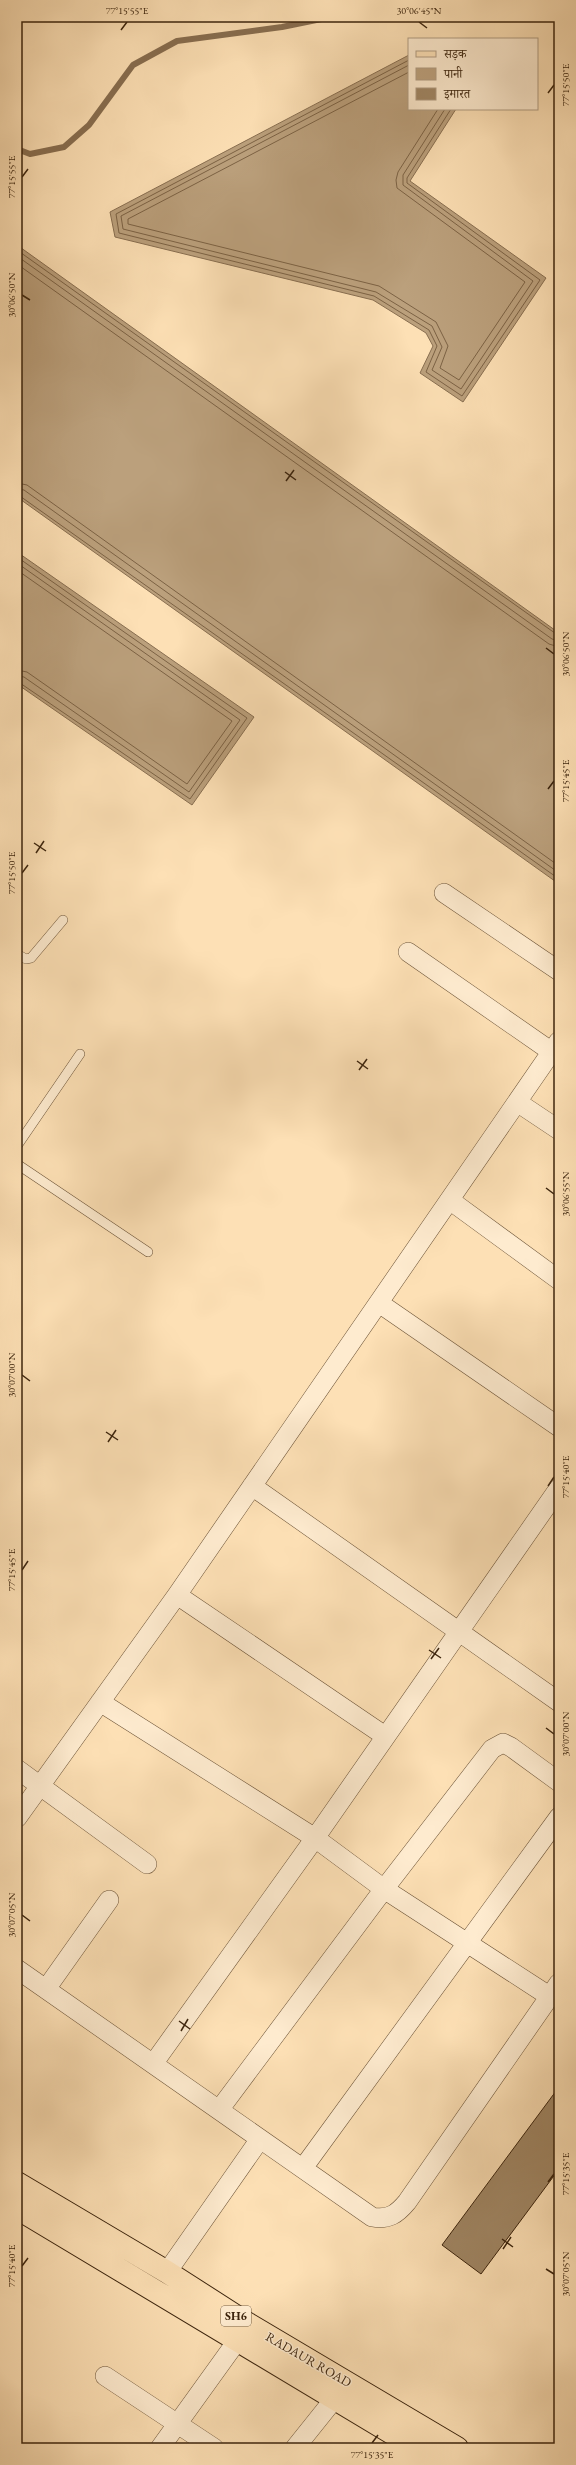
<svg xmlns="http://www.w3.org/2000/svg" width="576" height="2465" font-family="'EB Garamond','Noto Serif Devanagari',serif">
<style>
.water{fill:#bba07c;stroke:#886e50}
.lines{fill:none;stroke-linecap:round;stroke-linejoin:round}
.shore{stroke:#7c6244;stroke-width:1}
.stream{stroke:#886e50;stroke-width:6}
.building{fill:#a08664;stroke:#3c240d}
.service-casing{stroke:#6c5337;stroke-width:10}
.minor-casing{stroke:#6c5337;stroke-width:20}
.primary-casing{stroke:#3c240d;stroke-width:24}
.service{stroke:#feebcf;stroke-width:9}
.minor{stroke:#feebcf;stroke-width:19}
.primary{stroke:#fde0b5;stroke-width:22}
.ticks{fill:none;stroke:#3c240d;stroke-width:1.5}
.labels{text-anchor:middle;stroke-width:3;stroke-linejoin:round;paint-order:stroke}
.shield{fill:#feebcf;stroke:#766047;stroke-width:1}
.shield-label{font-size:12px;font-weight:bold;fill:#3c240d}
.street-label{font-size:13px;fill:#3c240d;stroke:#feebcf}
.neatline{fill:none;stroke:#3c240d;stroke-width:1.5}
.ticks-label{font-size:10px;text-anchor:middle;fill:#3c240d}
</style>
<rect width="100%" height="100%" fill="#fde0b5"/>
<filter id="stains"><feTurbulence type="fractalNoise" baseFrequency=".005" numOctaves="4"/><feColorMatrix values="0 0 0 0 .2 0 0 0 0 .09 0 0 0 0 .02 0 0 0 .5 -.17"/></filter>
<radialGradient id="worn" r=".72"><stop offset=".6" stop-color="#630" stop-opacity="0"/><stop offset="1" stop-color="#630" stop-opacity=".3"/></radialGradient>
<path class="water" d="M409 55V109H456L410 181 546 278 463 402 420 373 433 346 426 333 373 300 115 237 110 212Z
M17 245 559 633V884L17 497Z
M17 552 254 717 192 805 17 684Z"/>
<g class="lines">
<path class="shore" d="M409 60 116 214 119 233 374 296 429 330 437 346 426 372 462 396 540 280 407 183V178L451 109
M409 65 121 216 123 229 376 292 432 326 442 347 432 370 461 389 533 281 403 185V175L445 109
M409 72 128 219V224L379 286 436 322 448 346 440 368 459 380 525 282 397 188 396 180 398 172 438 109
M17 250 559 636
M17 256 552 639 559 641
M17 264 549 644 559 647
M17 483 27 485 559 866
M17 489 24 490 559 873
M17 494 559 879
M17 557 247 718 190 799 17 681
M17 563 240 720 189 792 24 677 17 676
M17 570 232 721 187 784 27 672 17 670"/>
<path class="stream" d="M17 149 30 154 64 147 89 125 133 65 177 41 282 27 331 17"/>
</g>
<path class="building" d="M559 2087V2169L481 2274 442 2245Z"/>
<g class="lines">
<g class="service-casing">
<path id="service" d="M17 954 26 959 31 958 63 920
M17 1146 80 1054
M17 1164 148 1252"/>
</g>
<g class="minor-casing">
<path id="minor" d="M444 893 559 971
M408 952 552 1052
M517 1102 559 1130
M451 1201 559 1280
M379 1303 559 1427
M252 1486 559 1702
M177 1595 385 1736
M100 1702 315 1838 384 1889 549 1996
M17 1769 147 1864
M17 1818 177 1595 559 1041
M17 1969 372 2217C389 2220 397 2214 407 2202L559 1983
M46 1989 109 1900
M153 2064 315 1838 559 1488
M219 2110 384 1889 492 1749 503 1743 511 1747 559 1782
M303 2168 559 1817
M167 2272 260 2139
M105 2376 214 2448
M160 2448 237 2341
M295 2448 335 2398"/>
</g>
<g class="primary-casing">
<path id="primary" d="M17 2183 167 2272 248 2324 457 2448
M17 2208 417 2448"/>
</g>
<use href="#service" class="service"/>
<use href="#minor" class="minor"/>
<use href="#primary" class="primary"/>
</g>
<path class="ticks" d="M419 22 427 28M121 30 127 22M548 93 554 85M22 177 28 169M22 295 30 300M285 472 296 480M286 481 294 470M546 648 554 654M548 789 554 781M34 843 46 851M36 853 44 841M22 873 28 865M357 1061 368 1069M359 1070 367 1059M546 1188 554 1194M22 1375 30 1381M106 1432 118 1440M108 1442 116 1430M548 1486 554 1477M22 1570 28 1561M429 1650 441 1658M431 1659 439 1648M546 1728 554 1734M22 1915 30 1921M179 2021 190 2029M181 2031 188 2019M548 2182 554 2174M502 2239 513 2247M503 2249 511 2237M22 2266 28 2258M546 2269 554 2274M372 2443 378 2435"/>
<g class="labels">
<rect class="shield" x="221" y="2306" width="30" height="20" rx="3"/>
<g class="shield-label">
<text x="236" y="2320">SH6</text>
</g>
<g class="street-label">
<text transform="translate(309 2359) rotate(30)" y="5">RADAUR ROAD</text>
</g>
</g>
<rect width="576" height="2465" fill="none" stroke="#fde0b5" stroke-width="44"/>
<rect x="408" y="38" width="130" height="72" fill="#feebcf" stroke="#b09b81"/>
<rect x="416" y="51" width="20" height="6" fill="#fde0b5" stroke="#b09b81"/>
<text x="444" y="58" font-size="12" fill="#3c240d">सड़क</text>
<rect x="416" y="68" width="20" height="12" fill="#bba07c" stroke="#b09b81"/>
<text x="444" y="78" font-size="12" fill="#3c240d">पानी</text>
<rect x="416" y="88" width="20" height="12" fill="#a08664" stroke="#b09b81"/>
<text x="444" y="98" font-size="12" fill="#3c240d">इमारत</text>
<rect x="22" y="22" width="532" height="2421" class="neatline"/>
<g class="ticks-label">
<text x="127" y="14">77°15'55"E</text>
<text x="419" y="14">30°06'45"N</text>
<text transform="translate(565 85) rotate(-90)" y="4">77°15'50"E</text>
<text transform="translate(11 177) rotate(-90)" y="4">77°15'55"E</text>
<text transform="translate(11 295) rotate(-90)" y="4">30°06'50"N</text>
<text transform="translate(565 654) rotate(-90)" y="4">30°06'50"N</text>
<text transform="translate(565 781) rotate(-90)" y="4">77°15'45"E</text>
<text transform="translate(11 873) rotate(-90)" y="4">77°15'50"E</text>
<text transform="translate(565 1194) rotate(-90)" y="4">30°06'55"N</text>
<text transform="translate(11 1375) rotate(-90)" y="4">30°07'00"N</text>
<text transform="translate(565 1477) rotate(-90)" y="4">77°15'40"E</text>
<text transform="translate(11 1570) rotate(-90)" y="4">77°15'45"E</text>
<text transform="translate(565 1734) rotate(-90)" y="4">30°07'00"N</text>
<text transform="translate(11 1915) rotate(-90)" y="4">30°07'05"N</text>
<text transform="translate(565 2174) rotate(-90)" y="4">77°15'35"E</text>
<text transform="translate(11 2266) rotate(-90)" y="4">77°15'40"E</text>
<text transform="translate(565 2274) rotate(-90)" y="4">30°07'05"N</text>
<text x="372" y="2458">77°15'35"E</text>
</g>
<rect width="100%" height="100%" filter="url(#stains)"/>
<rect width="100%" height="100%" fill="url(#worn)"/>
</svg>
